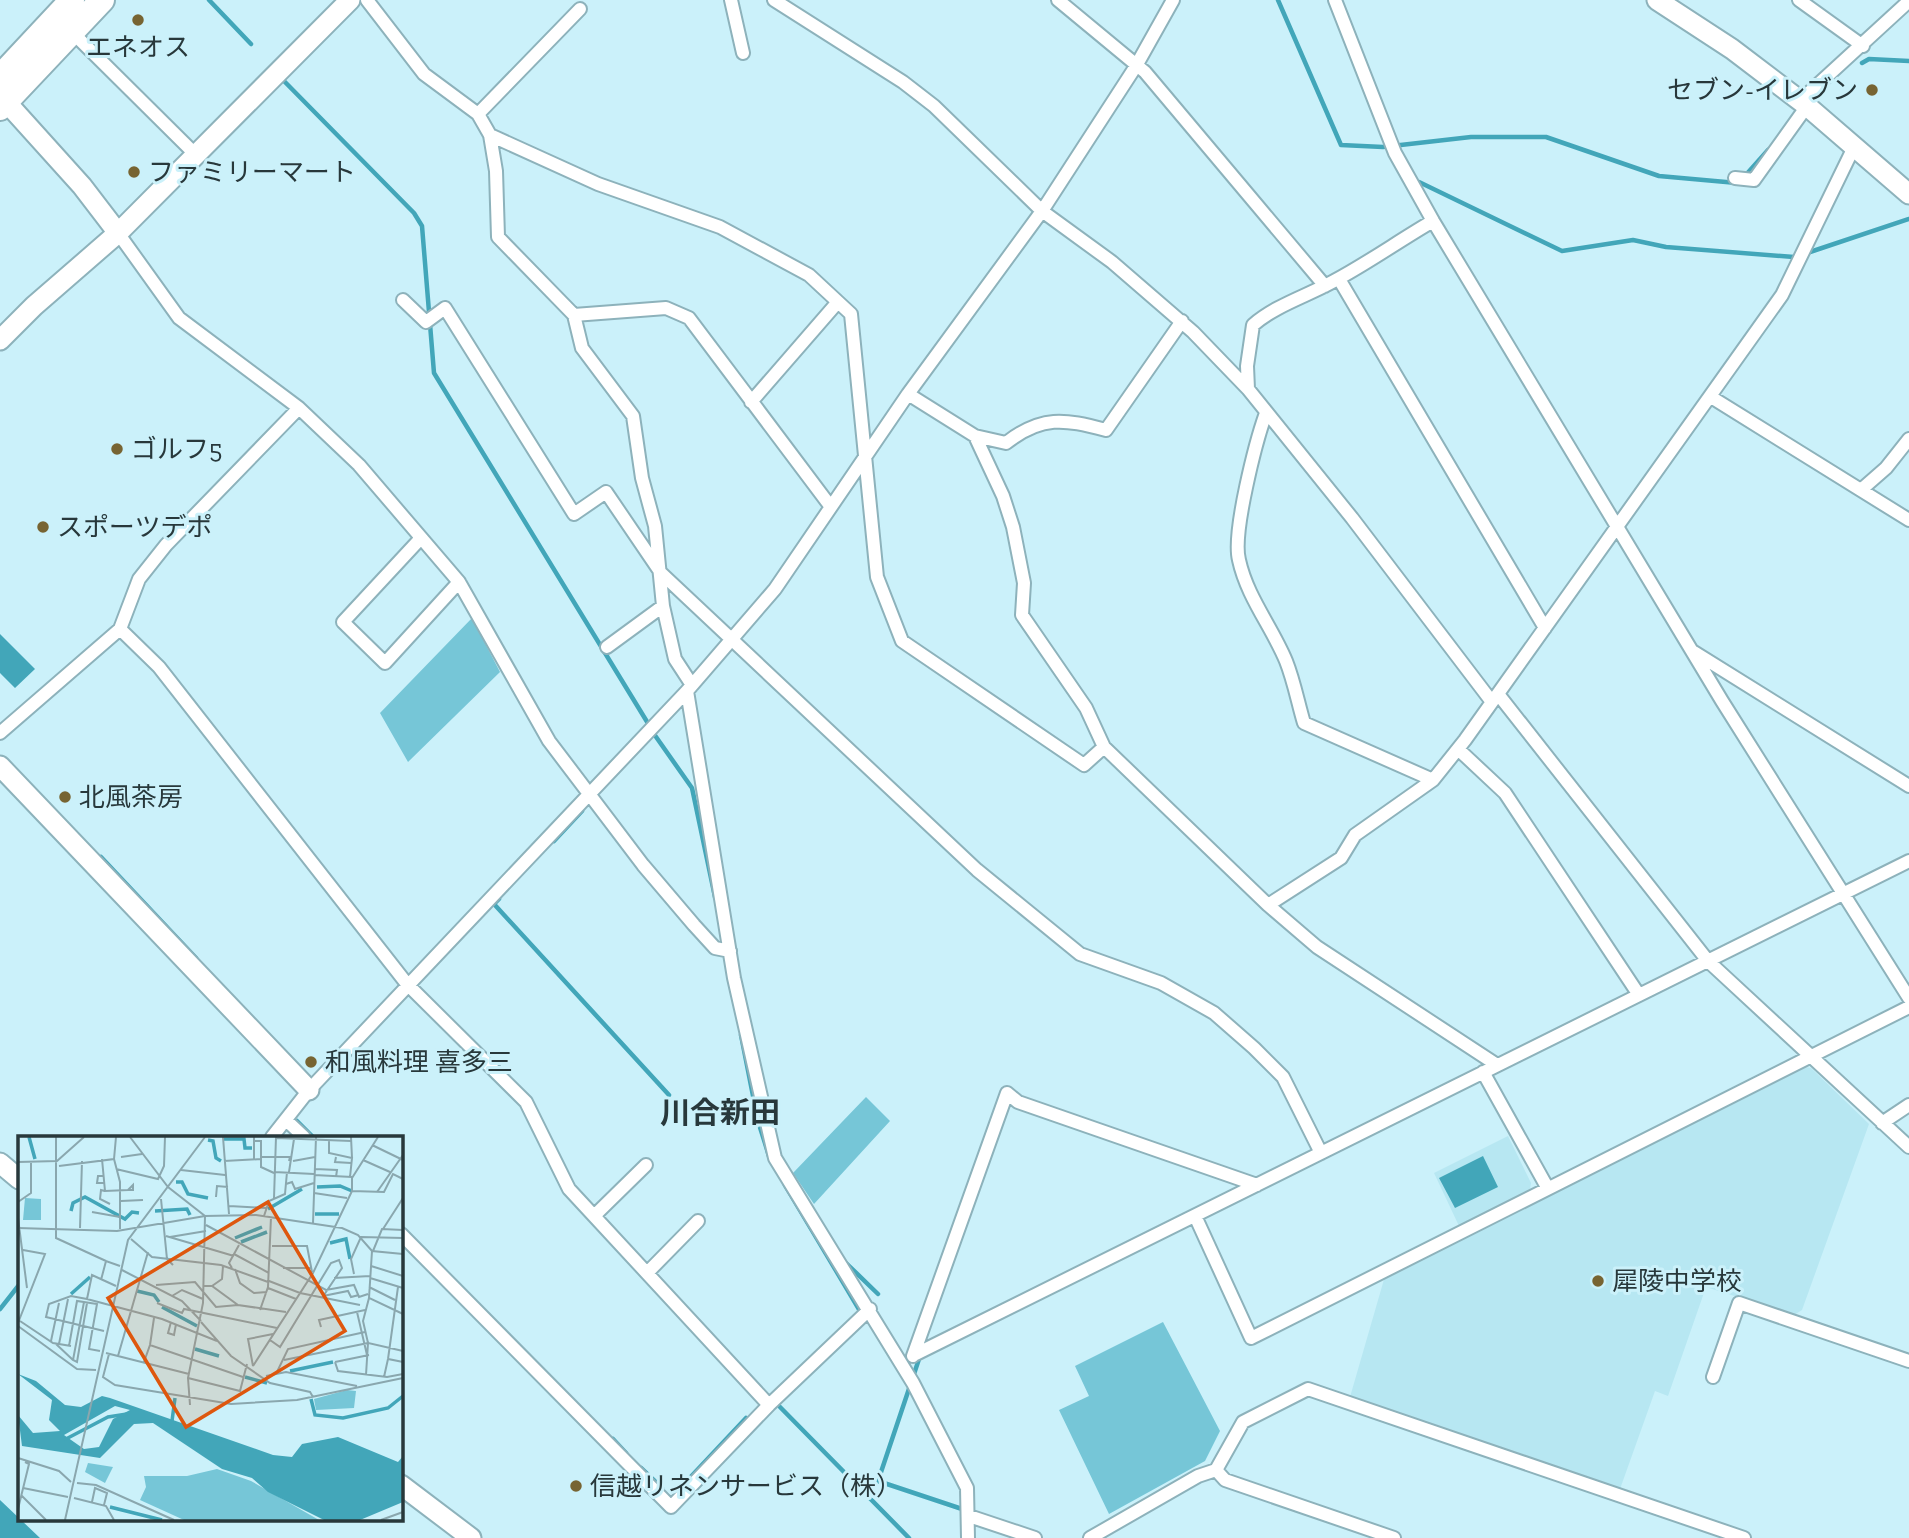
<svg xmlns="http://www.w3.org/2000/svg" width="1909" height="1538" font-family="'Zilla Slab','Noto Sans JP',serif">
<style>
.built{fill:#b7e7f2}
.green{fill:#76c6d7}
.water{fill:#42a6b9}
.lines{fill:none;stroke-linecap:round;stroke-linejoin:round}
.stream{stroke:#42a6b9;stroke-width:4.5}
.street-casing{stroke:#8db2bb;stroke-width:16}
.secondary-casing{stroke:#8db2bb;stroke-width:23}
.highway-casing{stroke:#8db2bb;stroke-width:28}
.street{stroke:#fff;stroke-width:12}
.secondary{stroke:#fff;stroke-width:19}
.highway{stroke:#fff;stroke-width:24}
.poi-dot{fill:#776432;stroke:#cbf1fa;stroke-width:2.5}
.labels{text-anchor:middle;stroke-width:6;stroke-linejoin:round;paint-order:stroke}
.poi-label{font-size:26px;fill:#28383b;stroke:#cbf1fa;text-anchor:start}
.quarter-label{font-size:30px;font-weight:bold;fill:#28383b;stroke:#cbf1fa}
.inset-river{fill:none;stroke:#42a6b9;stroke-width:3.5}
.inset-road{fill:none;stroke:#8aa7ae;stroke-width:2}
.view{fill:#de570e;fill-opacity:0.15;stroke:#de570e;stroke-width:3.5}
.inset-edge{fill:none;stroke:#28383b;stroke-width:3.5}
</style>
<rect width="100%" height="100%" fill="#cbf1fa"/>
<path class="built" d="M1801 1066 1811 1068 1869 1124 1802 1310 1794 1315 1706 1287 1668 1396 1655 1391 1620 1489 1350 1397 1385 1276 1661 1140Z
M1508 1136 1531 1183 1530 1189 1459 1226 1434 1173Z"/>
<path class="green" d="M472 618 500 672 408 762 380 713Z
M866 1097 890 1121 814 1204 793 1173Z
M1163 1322 1220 1431 1205 1461 1109 1514 1059 1410 1089 1396 1075 1366Z"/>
<path class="water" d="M0 634 35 669 15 688 0 673Z
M1483 1156 1498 1187 1455 1208 1439 1178Z
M0 1500 40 1538H0Z"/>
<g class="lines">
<path class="stream" d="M209 0 251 44
M1278 0 1341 145 1383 147 1471 137H1546L1659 176 1737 183
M1862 63 1869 59 1909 61
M284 81 414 213 422 226 434 373 649 725
M1744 177 1768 150
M1419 182 1562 251 1633 240 1666 247 1794 257
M1807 253 1909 219
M654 734 692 788 715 897
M554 841 582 811
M101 857 196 958
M499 899 494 904 669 1095
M741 1035 758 1121 769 1156
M297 1121 313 1137
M785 1185 860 1311
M846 1263 878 1294
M0 1309 19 1285
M919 1359 878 1481 962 1509
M780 1407 909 1538
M613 1439 626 1453
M641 1468 662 1488
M685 1483 746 1418"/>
<g class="street-casing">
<path id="street" d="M367 0 424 74 478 114 490 135 496 171 498 237 574 315 582 348 633 416 642 478 655 526 663 606 675 659 692 685
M731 0 743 53
M774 0 903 82 934 106 1042 211 1112 262 1193 332 1248 389 1352 518 1492 702
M1058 0 1145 72 1325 286
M1335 0 1395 153 1433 221 1722 701 1909 998
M1799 0 1863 46
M72 32 196 155
M1800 101 1909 1
M478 114 580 9
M490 135 598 184 720 227 809 275 851 314 877 577 902 641 1084 765 1104 747
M1735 178 1754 180 1807 106
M118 233 179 318 299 408 359 465 459 582 549 741 643 865 694 925 715 948 730 951
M1339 279 1545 628
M403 300 426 322 445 308 574 514 606 492 661 573 977 870 1080 954 1161 983 1214 1013 1254 1048 1283 1077 1321 1153
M574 315 666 308 689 318 831 507
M1248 389 1247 366 1253 325C1276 305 1307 296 1334 281 1368 263 1400 240 1433 221
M908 394 975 436 1003 496 1013 527 1024 583 1022 615 1086 708 1104 747 1268 905 1317 947 1497 1065
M1711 397 1909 520
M751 402 837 303
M1266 413C1256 441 1232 533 1239 560 1247 597 1272 627 1286 661 1294 681 1298 703 1304 723L1433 780
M975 436 1006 443C1042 415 1064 419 1106 430L1182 321
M1862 489 1886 468 1909 439
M421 538 343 622 385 663 459 582
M120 629 139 579 166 545 299 408
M607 647 663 606
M1694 652 1909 786
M687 691 734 978 775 1158 913 1383 967 1488 968 1538
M1498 694 1708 961 1909 1147
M0 733 120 629 159 667 407 984 526 1102 569 1189 769 1405
M1458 749 1505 793 1639 995
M1268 905 1341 858 1355 835 1433 780 1465 740 1782 295 1854 147
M1483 1072 1547 1187
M286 1120 304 1137
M1882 1123 1909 1105
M272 1137 309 1090 687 691 775 589 908 394 1042 211 1136 66 1173 0
M594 1216 646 1165
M1196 1218 1251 1338 1909 1007
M401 1234 671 1507 769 1405 870 1309
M647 1273 698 1221
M916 1354 1909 861
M913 1356 1007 1093 1018 1102 1257 1185
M1713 1377 1739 1303 1909 1361
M1216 1470 1225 1480 1394 1538
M969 1516 1035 1538
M1090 1538 1198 1476 1216 1470 1243 1422 1308 1389 1744 1538"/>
</g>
<g class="secondary-casing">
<path id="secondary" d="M1657 0 1732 49 1807 106 1909 194
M0 95 82 186 118 233
M0 340 34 306 118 233 350 0
M0 766 309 1090
M0 1163 19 1179
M401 1485 471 1538"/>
</g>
<g class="highway-casing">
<path id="highway" d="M0 77 72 0
M0 108 102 0"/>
</g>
<use href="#street" class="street"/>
<use href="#secondary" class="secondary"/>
<use href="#highway" class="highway"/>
</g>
<g class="poi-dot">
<circle cx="138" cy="20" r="7"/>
<circle cx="1872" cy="90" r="7"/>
<circle cx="134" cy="172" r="7"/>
<circle cx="117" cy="449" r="7"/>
<circle cx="43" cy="527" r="7"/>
<circle cx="65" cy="797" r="7"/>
<circle cx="311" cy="1062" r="7"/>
<circle cx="1598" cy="1281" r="7"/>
<circle cx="576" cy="1486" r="7"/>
</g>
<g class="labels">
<g class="poi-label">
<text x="138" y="56" text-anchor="middle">エネオス</text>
<text x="1858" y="99" text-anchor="end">セブン-イレブン</text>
<text x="148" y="181">ファミリーマート</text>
<text x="131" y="458">ゴルフ5</text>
<text x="57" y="536">スポーツデポ</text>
<text x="79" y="806">北風茶房</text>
<text x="325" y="1071">和風料理 喜多三</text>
<text x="1612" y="1290">犀陵中学校</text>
<text x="590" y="1495">信越リネンサービス（株）</text>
</g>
<g class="quarter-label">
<text x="720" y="1123">川合新田</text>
</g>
</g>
<g transform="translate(18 1136)">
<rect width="385" height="385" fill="#cbf1fa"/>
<path d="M7 62 23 63V84H5ZM329 254 338 255 336 272 298 274 296 263ZM70 327 95 331 87 347 67 336ZM199 333 233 345 301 384H166L122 364 128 351 126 340H169Z" fill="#76c6d7"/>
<path d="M0 238 18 245 47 269 63 271 84 260 92 262 255 319 274 321 284 308 320 301 380 326 385 320V366L342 384H306L250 356 234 342 204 333 135 287 116 288 82 322 4 310 0 279 15 297 42 295 31 284 34 264ZM97 270 112 274 95 283 81 311 66 313 46 299Z" fill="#42a6b9" fill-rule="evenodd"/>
<path class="inset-river" d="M11 1 17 23M205 3H226L227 12H234M190 4 195 5 198 22 203 25M158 46H164L170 58 190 62M299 51 322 50 334 55M250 73 284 53M53 75 55 67 67 61 107 83 114 76 121 77M137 75 169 73 172 79M297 78H321M217 102 244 91M223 106 249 96M312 107 328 103 332 123M119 155 136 159 141 166M53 158 72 141M144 171 179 190M177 213 201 220M272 235 315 226M227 241 249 247M293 263 297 279 325 282 370 272 385 260M154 285 157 262M46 304 90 281 109 278M92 371 144 384"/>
<path class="inset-road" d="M38 1V102L88 125M112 1 150 51 187 80 185 167 170 242 172 269M205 1 211 78M333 1 334 22M258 2 333 5M236 5H243V31L256 37M311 5V17L334 22 332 41M354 9 385 24M103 21 124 18M243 21H272L271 25M318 21 317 26 333 27M84 23 87 55 110 54 115 49V54H110M96 23 102 46V93M236 24V1M345 24 372 36M206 25 243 23M275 25 297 21M0 26 39 25 66 1M41 30 96 23 98 1M98 33 140 43 146 30 147 1M297 33 319 34 318 41M163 34 207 39M256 36 296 38M271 36 276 3M296 39 334 41M86 40H80L79 47H87M268 48 274 46 277 53 296 47M87 55 83 54 82 63 92 68M334 55 366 56 375 38 385 43M359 56 385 19M296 57 329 62M198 61 199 50 210 51M256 62 258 1M143 63 149 123 155 129M103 65 125 64M0 66 13 57V26M211 70 248 72M74 76 102 81M246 80 251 65 267 58 269 36M0 82 9 152M295 87 298 1M188 89 308 154 336 149 341 161 350 158M0 92 99 95 187 80 238 79 324 92 340 99 354 115 385 118M62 92 64 25M365 93 385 62M148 100 216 120M152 101 188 95M113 103 134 121 203 129 250 146M254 110H289L294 136M354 115 351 162 385 178M355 115 364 93 385 94M216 118 251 137M353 130 385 140M214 132 211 127 221 109M265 132H293M217 133 222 147 236 157 249 156M104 134 164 165 183 185M336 138 333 123 343 101 385 102M316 142 352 140M352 142 385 152M83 144 88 125 102 130M251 145 282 157 342 169M138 149 177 146 198 171 220 169M186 150H194L220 169 268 176M194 150 204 143 205 130M351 151 377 164M250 152 278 163M154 160 164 154 185 163M305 160 330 155 333 161 341 159M351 162 345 185 350 207 385 215M69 163 74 139 98 150M66 166 55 224 59 226 69 167M139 167 164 177 166 173 259 192M242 174 250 151 253 81M339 176 349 219M2 185 35 207 53 210M153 186 150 197 156 199 158 188M183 186 213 220 252 247 292 256 295 261M0 187 27 118 5 114M0 190 59 233 78 234M303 191 301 184 347 174M86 195 28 181 31 168 53 160 69 163 144 183 199 205M252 204 262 211 313 127 321 124 324 132 304 162M33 205 41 167M38 208 55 224M41 208 50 163M132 209 136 182M51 210 59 165 79 168 71 213 82 215M88 217 171 238M91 218 85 241 97 249 213 268 279 264 385 242M100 220 130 116M370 223 380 151M266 224 350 207 348 239M126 226 132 209 225 241M317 226 320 235 369 241 385 238M317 226 351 219M235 230 295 137 334 55V42L360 1M235 230 230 203 255 198M258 238 270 213 347 196M248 240 268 236 339 250M366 241 370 223 385 226M170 242 222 255 229 228M0 322 41 335 53 346M59 347 78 349 156 384M5 352 50 361M3 359 28 384M56 362 88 370 96 384M74 366 77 352 89 357 86 369M0 373 11 328 7 326M47 384 110 104 187 1M363 384 385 376"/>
<path class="view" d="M250 66 327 195 168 291 90 162Z"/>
<rect width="385" height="385" class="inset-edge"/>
</g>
</svg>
